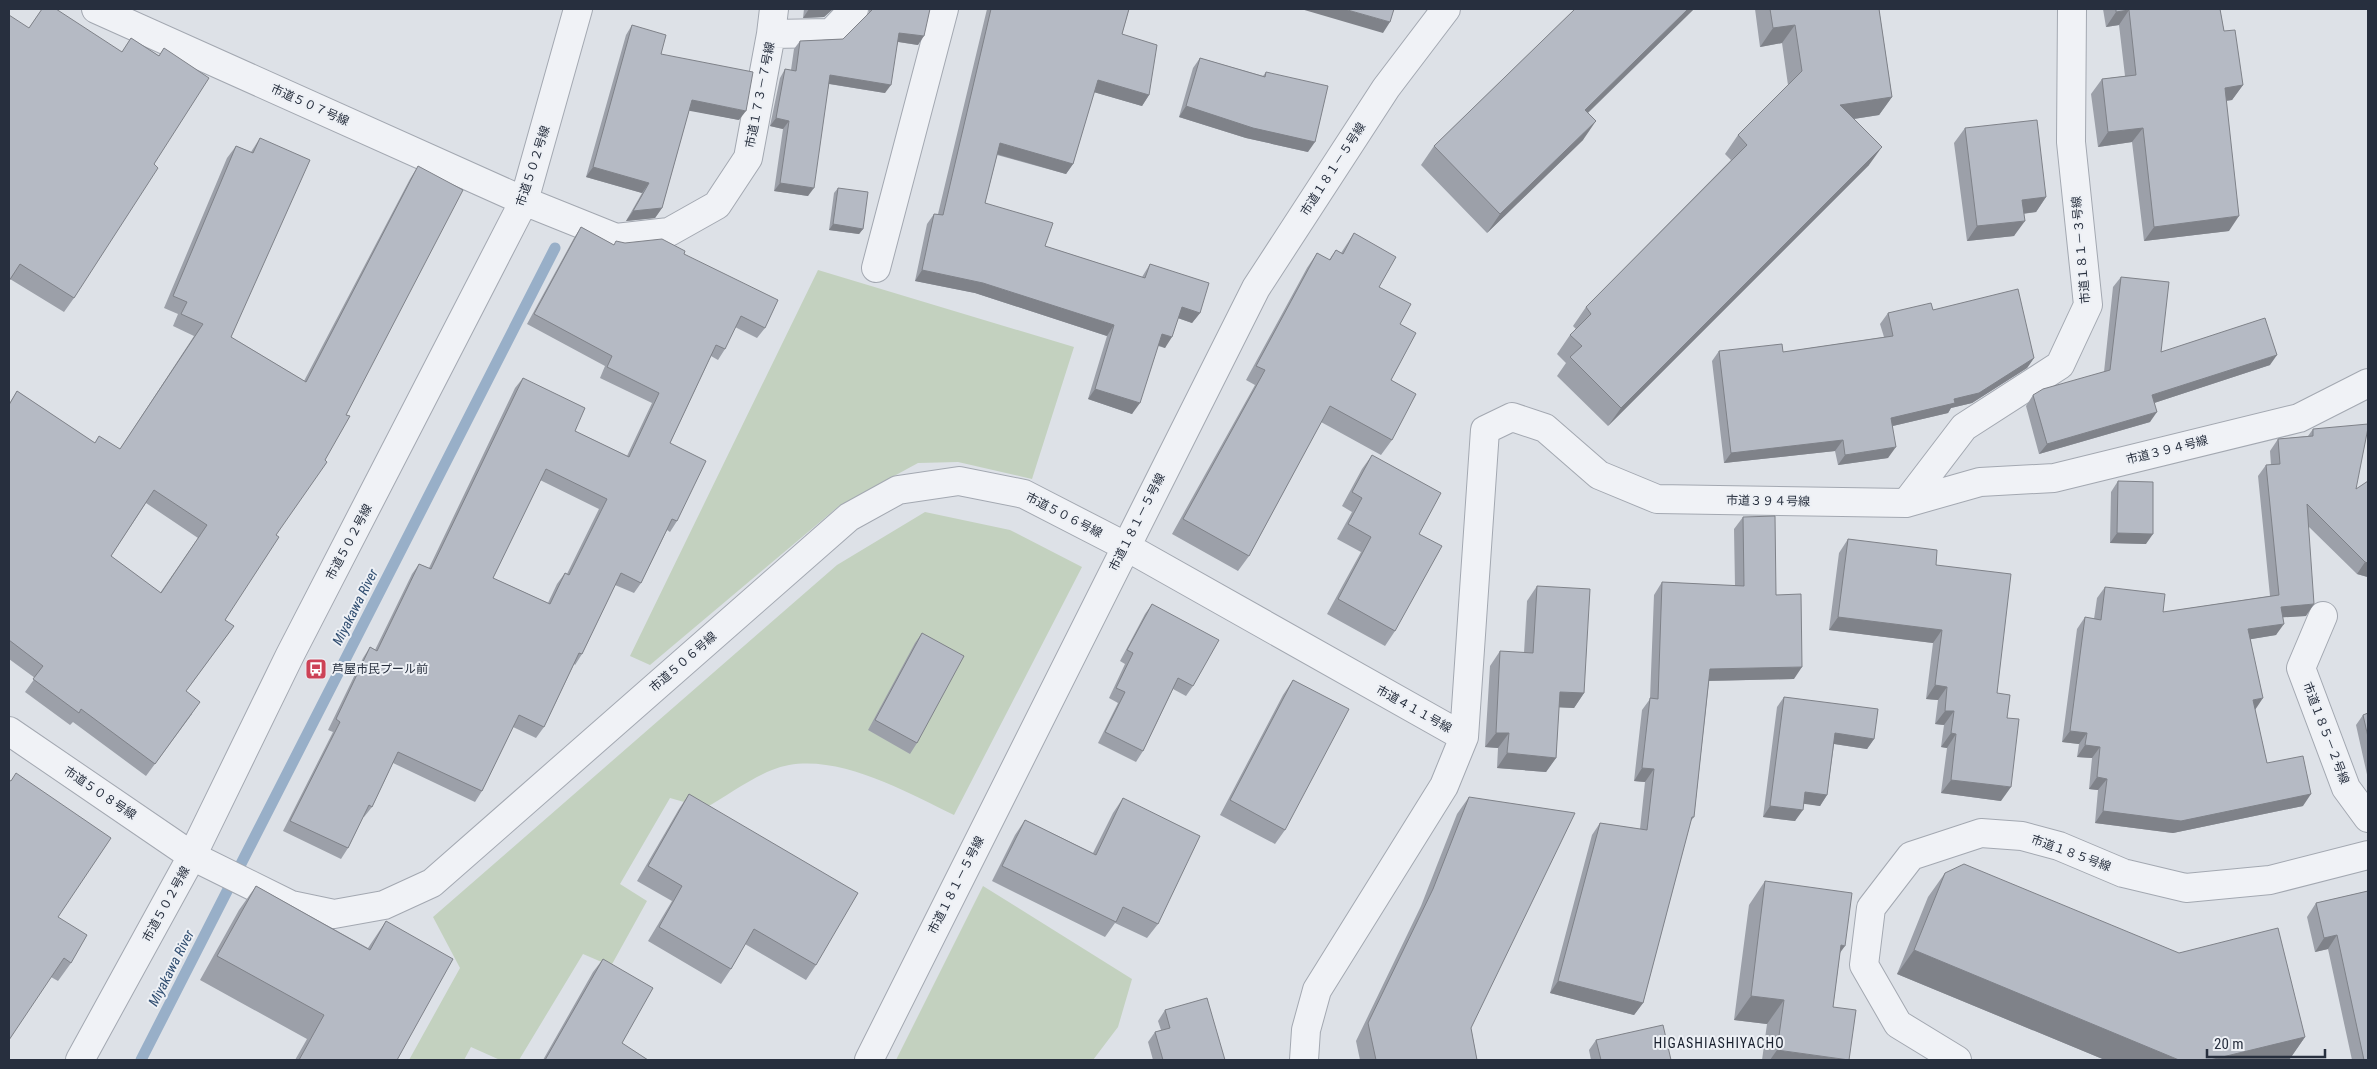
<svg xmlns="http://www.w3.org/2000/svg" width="2377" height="1069" font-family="'Roboto Condensed','Noto Sans JP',sans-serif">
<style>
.green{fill:#c3d1bf}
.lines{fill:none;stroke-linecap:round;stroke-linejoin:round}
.stream{stroke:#98afc8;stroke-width:11}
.minor-casing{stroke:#a3a8b1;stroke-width:30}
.minor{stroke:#f0f2f6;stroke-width:28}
.wall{fill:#9ca0a9;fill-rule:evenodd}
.shaded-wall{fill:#7f8289}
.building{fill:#b5bac4;stroke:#7f8289;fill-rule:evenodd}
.labels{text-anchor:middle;stroke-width:4;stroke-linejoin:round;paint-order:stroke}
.street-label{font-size:12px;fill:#272f3e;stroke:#edf0f5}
.poi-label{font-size:12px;fill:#272f3e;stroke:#edf0f5;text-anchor:start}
.water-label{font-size:14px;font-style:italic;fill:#314e71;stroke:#edf0f5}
.neighbourhood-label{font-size:14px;letter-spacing:1px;fill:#19202e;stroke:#edf0f5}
</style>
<rect width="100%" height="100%" fill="#dde1e7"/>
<path class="green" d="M818 270 1074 347 1032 479 958 462 918 463 839 506 650 665 630 656Z
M925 512 1010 530 1082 567 954 815C904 791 828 747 772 770 749 779 727 796 705 808L670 798 620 884 647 901 611 966 583 954 519 1060H500L471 1047 464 1060H409L460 968 433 917 837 565Z
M983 886 1132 979 1118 1027 1093 1060H896Z"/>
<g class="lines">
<path class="stream" d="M141 1060 555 248"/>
<g class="minor-casing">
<path id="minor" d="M96 9 524 201 616 238 669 232 717 205 748 158 771 34 774 9
M771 34 831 33 854 9
M876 268 944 9
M1906 503 1964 427 2060 365 2088 305 2071 142 2072 9
M2323 616 2301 668 2346 788 2368 818
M9 731 192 856 291 905 334 914 384 905 432 883 849 517 898 490 959 481 1024 494 1125 546 1464 737 1444 786 1317 990 1306 1030 1304 1060
M1464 737 1485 430 1512 417 1545 428 1599 475 1657 499 1906 503 1980 482 2054 478 2299 418 2368 383
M80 1060 192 856 290 655 524 201 578 9
M869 1060 1256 288 1386 88 1446 9
M1957 1060 1898 1024 1864 965 1871 908 1911 856 1981 833 2022 836 2059 846 2123 873 2186 888 2270 880 2368 855"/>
</g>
<use href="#minor" class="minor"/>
</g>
<path class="wall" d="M42 9 122 52 131 38 159 56 164 48 154 164 74 298 64 312 10 279 29 28Z
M804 9H833L824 17 803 18Z
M869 9H930L918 45 898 42 885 93 829 84 808 196 774 191 783 129 770 126 780 78 785 69 791 70 794 49 800 41 843 39 868 14 869 12Z
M987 9H1129L1122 34 1149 95 1142 106 1094 92 1073 164 1066 174 997 155 985 203 1045 246 1142 277 1150 264 1200 313 1192 323 1178 318 1165 348 1158 346 1132 414 1088 399 1107 336 975 293 915 281 927 224 934 214H938Z
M1575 9H1694L1588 113 1583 140 1487 233 1421 165 1434 146Z
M1755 9H1879L1892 97 1879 115 1854 119 1869 165 1608 426 1557 376 1566 363 1557 354 1570 335 1576 329 1573 326 1586 307 1731 160 1725 154 1738 135 1788 85 1782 43 1760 47Z
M2103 9H2220L2224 31 2243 85 2232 100 2226 101 2229 231 2144 241 2132 142 2098 147 2091 94 2102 79 2125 76 2119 25 2106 27Z
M632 25 661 54 739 120 689 110 662 208 655 218 626 221 642 193 586 177 626 35Z
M1200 58 1263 76 1266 72 1308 152 1246 138 1179 117 1193 68Z
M1965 128 2046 197 2036 212 2023 214 2014 236 1967 241 1954 143Z
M260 138 231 337 304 381 410 179 418 166 276 535 225 620 234 626 186 691 192 714 146 776 73 722 70 725 25 692 35 678 9 659V404L17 391 94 443 120 449 194 336 173 326 178 314 164 308 227 158 236 146 251 152ZM146 503 198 538 160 593 111 556Z
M838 188 863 229 859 234 829 230 834 193Z
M581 227 614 245 684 254 765 328 757 338 735 327 725 349 718 360 711 356 670 443 677 521 670 532 667 530 641 583 634 593 615 585 582 654 575 665 574 664 544 727 536 738 513 727 482 791 475 802 393 763 372 807 364 817H363L348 848 341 859 283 831 333 732 328 730 363 658 370 647 375 650 412 574 419 564 429 568 515 388 523 378 575 431 627 456 652 403 600 378 605 366 527 324 574 238ZM540 480 599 509 567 574 565 573 557 584 548 603 493 578Z
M1354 233 1379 287 1400 324 1391 380 1392 440 1381 455 1321 422 1249 556 1238 571 1172 534 1255 385 1246 380 1307 268 1317 253 1329 260 1336 250 1341 253Z
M2121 277 2161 352 2270 365 2154 403 2150 422 2039 454 2026 406 2033 395 2104 372 2113 287Z
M1933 310 2034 358 2027 368 1972 403 1951 408 1948 413 1893 426 1888 458 1838 465 1835 451 1724 463 1712 361 1719 351 1783 352 1884 337 1880 324 1888 313Z
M2313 429 2356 489 2367 577 2357 574 2308 526 2306 616 2283 617 2276 635 2251 639 2255 710 2267 763 2303 806 2173 833 2095 823 2098 790 2089 789 2092 758 2077 757 2079 744 2062 742 2077 629 2085 617 2094 619 2097 598 2105 587 2163 612 2270 596 2258 476 2266 465H2271L2270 451 2278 439 2308 436Z
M1372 455 1419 534 1395 631 1385 646 1327 614 1361 552 1337 539 1352 512 1342 506 1362 469Z
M2118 481 2146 544 2110 543 2111 492Z
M1743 517 1776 595 1794 679 1709 681 1694 817 1690 822 1643 1003 1634 1015 1550 993 1592 835 1600 823 1640 829 1645 782 1634 781 1642 710 1650 699 1654 595 1662 582 1735 586 1734 529Z
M1848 539 1936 565 1997 693 2007 718 2001 801 1941 793 1947 748 1941 747 1944 725 1935 724 1938 700 1926 699 1933 643 1829 630 1839 553Z
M1537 586 1584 693 1574 708 1559 707 1556 758 1546 772 1497 768 1498 748 1485 747 1490 666 1500 651 1524 653 1527 601Z
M1152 604 1193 686 1186 696 1173 689 1143 751 1136 762 1098 743 1118 703 1109 698 1125 664 1120 661 1145 614Z
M922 633 917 743 910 754 868 730 915 643Z
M1293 680 1285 830 1275 844 1220 815 1283 695Z
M1784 697 1874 739 1867 749 1834 744 1827 795 1820 806 1804 803 1795 821 1763 817 1777 707Z
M2368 713V779L2356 725 2363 715Z
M689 794 816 965 806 980 745 944 731 969 721 984 648 941 672 901 637 881 679 809Z
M1469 797 1471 1028 1477 1060H1360L1356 1041 1421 906 1457 814Z
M1123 798 1158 924 1147 938 1115 923 1105 937 992 881 1015 835 1025 820 1093 853 1113 813Z
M1945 873 2305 1037 2289 1060H2105L1897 974 1928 897Z
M1765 881 1840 953 1833 1007 1849 1060H1762L1767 1024 1734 1020 1749 905Z
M256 886 368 948 386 921 397 1060H295L307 1039 200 980 239 910Z
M2368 891V1060H2352L2328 949 2315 952 2307 917 2316 903Z
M58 917 71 963 58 981 51 977Z
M603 959 622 1043 648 1060H543L593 972Z
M1165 1010 1225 1060H1153L1148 1042 1155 1032 1161 1030 1158 1021Z
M1596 1040 1671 1060H1591L1589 1050Z"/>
<path class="shaded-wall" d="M809 9H833L824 17 803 18Z
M1301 9H1344L1390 22 1383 33Z
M1688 9H1694L1572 128 1585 110Z
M2129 10 2119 25 2106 27 2116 12Z
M1795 25 1782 43 1760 47 1773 28Z
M899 33 924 36 918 45 893 41Z
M830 75 891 85 885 93 824 83Z
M1098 80 1149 95 1142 106 1090 91Z
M2243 85 2232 100 2214 102 2225 88Z
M1892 97 1879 115 1827 123 1840 105Z
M692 100 746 111 739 120 685 110Z
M1186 106 1315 142 1308 152 1246 138 1179 117Z
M776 118 789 121 783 129 770 126Z
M1596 121 1583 140 1487 233 1500 214Z
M2143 128 2132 142 2098 147 2108 132Z
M1000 143 1073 164 1066 174 993 153Z
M1882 147 1869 165 1608 426 1621 408Z
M593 167 649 183 642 193 586 177Z
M780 183 814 188 808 196 774 191Z
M2046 197 2036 212 2011 215 2022 200Z
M662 208 655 218 626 221 633 211Z
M2239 216 2229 231 2144 241 2154 227Z
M2025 221 2014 236 1967 241 1977 226Z
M833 224 863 229 859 234 829 230Z
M922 270 983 283 1114 325 1107 336 975 293 915 281Z
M1182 307 1200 313 1192 323 1175 317Z
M1162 334 1172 337 1165 348 1155 344Z
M2277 355 2270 365 2145 406 2152 395Z
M2034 358 2027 368 1972 403 1951 408 1948 413 1884 428 1891 418 1954 399Z
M1095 389 1140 403 1132 414 1088 399Z
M2157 412 2150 422 2039 454 2047 444Z
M1843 440 1835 451 1724 463 1731 453Z
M1896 447 1888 458 1838 465 1845 455Z
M2117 533 2153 534 2146 544 2110 543Z
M2365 562 2368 563V577L2357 574Z
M2314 604 2306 616 2273 618 2281 607Z
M1838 617 1942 630 1933 643 1829 630Z
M2284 624 2276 635 2240 641 2248 629Z
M1802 667 1794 679 1702 681 1710 669Z
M1935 685 1947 687 1938 700 1926 699Z
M1560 692 1584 693 1574 708 1550 707Z
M2263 698 2255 710 2253 700Z
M1945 711H1954L1944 725 1935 724Z
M2070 731 2087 733 2079 744 2062 742Z
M1496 733H1509L1498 748 1485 747Z
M1835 733 1874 739 1867 749 1828 743Z
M1951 733 1956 734 1947 748 1941 747Z
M2085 745 2100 747 2092 758 2077 757Z
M1507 753 1556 758 1546 772 1497 768Z
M1642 768 1654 769 1645 782 1634 781Z
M2097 777 2107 779 2098 790 2089 789Z
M1951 780 2011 787 2001 801 1941 793Z
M1805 792 1827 795 1820 806 1798 803Z
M2311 794 2303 806 2173 833 2095 823 2103 811Z
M1770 806 1803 810 1795 821 1763 817Z
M2337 935 2328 949 2315 952 2324 938Z
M1841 945 1845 946 1828 969Z
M1914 950 2179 1060H2105L1897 974Z
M1558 981 1643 1003 1634 1015 1550 993Z
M1751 996 1784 1000 1767 1024 1734 1020Z
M2305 1037 2289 1060H2210Z
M1777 1050 1849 1060H1770Z"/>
<path class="building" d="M42 9H56L122 52 131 38 159 56 164 48 209 78 154 164 158 168 74 298 20 264 9 281V15L29 28Z
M873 9H930L924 36 899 33 891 85 830 75 814 188 780 183 789 121 776 118 785 69 796 71 800 41 843 39Z
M991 9H1129L1122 34 1157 45 1149 95 1098 80 1073 164 1000 143 985 203 1053 223 1045 246 1145 278 1150 264 1209 283 1200 313 1182 307 1172 337 1162 334 1140 403 1095 389 1114 325 983 283 922 270 934 214 943 215Z
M1344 9H1394L1390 22Z
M1575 9H1688L1585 110 1596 121 1500 214 1434 146Z
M1770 9H1879L1892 97 1840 105 1882 147 1621 408 1570 357 1582 346 1570 335 1591 314 1586 307 1747 145 1738 135 1802 71 1795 25 1773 28Z
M2116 9H2220L2224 31 2235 30 2243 85 2225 88 2239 216 2154 227 2143 128 2108 132 2102 79 2136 75 2129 10 2116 12Z
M632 25 666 35 661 54 753 72 746 111 692 100 662 208 633 211 649 183 593 167Z
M1200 58 1265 77 1266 72 1328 86 1315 142 1253 128 1186 106Z
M2037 120 2046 197 2022 200 2025 221 1977 226 1965 128Z
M260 138 310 160 231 337 306 382 418 166 463 190 346 415 350 416 325 460 327 462 276 535 279 537 225 620 234 626 186 691 200 702 155 764 81 709 79 713 33 679 43 666 9 640V405L17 391 95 443 99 436 120 449 203 324 181 314 187 302 173 296 236 146 253 153ZM154 490 207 525 161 593 111 556Z
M838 188 868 192 863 229 833 224Z
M581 227 614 245 616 241 625 243 662 239 685 251 684 254 778 300 765 328 741 316 725 349 716 345 670 443 706 461 677 521 672 519 641 583 621 573 582 654 579 653 544 727 519 715 482 791 398 752 372 807 369 805 348 848 290 821 340 722 336 719 370 647 377 651 419 564 431 569 523 378 585 408 575 431 629 457 659 393 607 367 612 356 534 314ZM546 469 607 499 569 575 565 573 550 604 493 578Z
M1354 233 1396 257 1379 287 1411 304 1400 324 1416 333 1391 380 1416 394 1392 440 1330 406 1249 556 1183 519 1265 370 1256 366 1317 253 1330 260 1336 250 1343 254Z
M2121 277 2169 282 2161 352 2265 318 2277 355 2152 395 2157 412 2047 444 2033 395 2043 389 2110 370Z
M2018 289 2034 358 1979 393 1954 399 1955 403 1891 418 1896 447 1845 455 1843 440 1731 453 1719 351 1782 344 1783 352 1893 336 1888 313 1931 303 1933 310Z
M2368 424V428L2356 489 2368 481V563L2365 562 2307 504 2314 604 2281 607 2284 624 2248 629 2263 698 2253 700 2267 763 2303 756 2311 794 2181 821 2103 811 2107 779 2097 777 2100 747 2085 745 2087 733 2070 731 2085 617 2101 620 2105 587 2165 594 2163 612 2279 595 2266 465 2280 464 2278 439 2313 436V429Z
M1372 455 1441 493 1419 534 1442 546 1395 631 1338 599 1371 537 1348 524 1362 498 1352 492Z
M2118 481 2153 482V534L2117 533Z
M1775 516 1776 595 1801 594 1802 667 1710 669 1694 817H1692L1643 1003 1558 981 1600 823 1647 830 1654 769 1642 768 1650 698 1658 699 1662 582 1744 586 1743 517Z
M1848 539 1937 550 1936 565 2011 574 1997 693 2010 695 2007 718 2019 719 2011 787 1951 780 1956 734 1951 733 1954 711H1945L1947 687 1935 685 1942 630 1838 617Z
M1537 586 1590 589 1584 693 1560 692 1556 758 1507 753 1509 733H1496L1500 651 1533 653Z
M1152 604 1219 640 1193 686 1178 678 1143 751 1105 732 1125 692 1116 688 1133 653 1127 650Z
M922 633 964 656 917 743 875 720Z
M1293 680 1349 709 1285 830 1230 800Z
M1784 697 1878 709 1874 739 1835 733 1827 795 1805 792 1803 810 1770 806Z
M2368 713V737L2363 715Z
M16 773 111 838 58 917 87 935 71 963 64 958 9 1040V780L11 781Z
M689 794 858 893 816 965 754 929 731 969 659 927 682 886 648 866Z
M1469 797 1575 813 1471 1028 1477 1060H1376L1368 1023 1433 889Z
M1123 798 1200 836 1158 924 1123 907 1116 922 1002 866 1025 820 1096 855Z
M1964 864 2179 953 2278 928 2305 1037 2210 1060H2179L1914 950 1945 873Z
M1765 881 1852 893 1845 946 1841 945 1833 1007 1856 1010 1849 1060 1777 1050 1784 1000 1751 996Z
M256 886 370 950 386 921 453 959 397 1060H299L324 1015 217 956Z
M2368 891V1060H2364L2337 935 2324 938 2316 903Z
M603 959 653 988 622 1043 648 1060H545Z
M1207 998 1225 1060H1163L1155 1032 1170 1028 1165 1010Z
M1663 1025 1671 1060H1601L1596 1040Z"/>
<defs>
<g id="bus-square" transform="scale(1.125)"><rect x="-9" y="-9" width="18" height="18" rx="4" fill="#cd4256" stroke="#edf0f5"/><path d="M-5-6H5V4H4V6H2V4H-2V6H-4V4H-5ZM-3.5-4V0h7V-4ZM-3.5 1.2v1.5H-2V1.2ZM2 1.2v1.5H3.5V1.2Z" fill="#fff"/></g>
</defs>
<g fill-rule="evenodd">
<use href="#bus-square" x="316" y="669"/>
</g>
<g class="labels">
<g class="street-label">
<text transform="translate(760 95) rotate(-79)" y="4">市道１７３－７号線</text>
<text transform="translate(310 105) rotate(24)" y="4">市道５０７号線</text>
<text transform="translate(533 166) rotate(-72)" y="4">市道５０２号線</text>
<text transform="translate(1333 169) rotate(-57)" y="4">市道１８１－５号線</text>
<text transform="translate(2081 250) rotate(-95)" y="4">市道１８１－３号線</text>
<text transform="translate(2167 450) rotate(-14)" y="4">市道３９４号線</text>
<text transform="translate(1768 501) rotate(1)" y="4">市道３９４号線</text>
<text transform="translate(1064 515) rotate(27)" y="4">市道５０６号線</text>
<text transform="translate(1137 522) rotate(-63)" y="4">市道１８１－５号線</text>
<text transform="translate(349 542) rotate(-62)" y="4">市道５０２号線</text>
<text transform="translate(683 662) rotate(-41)" y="4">市道５０６号線</text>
<text transform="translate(1414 709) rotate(29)" y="4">市道４１１号線</text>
<text transform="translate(2326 733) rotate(69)" y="4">市道１８５－２号線</text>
<text transform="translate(100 793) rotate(34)" y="4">市道５０８号線</text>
<text transform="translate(2071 853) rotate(20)" y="4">市道１８５号線</text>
<text transform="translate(956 885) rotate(-63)" y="4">市道１８１－５号線</text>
<text transform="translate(166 904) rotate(-61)" y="4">市道５０２号線</text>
</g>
<g class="poi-label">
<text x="332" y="673">芦屋市民プール前</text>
</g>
<g class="water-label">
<text transform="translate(355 607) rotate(-63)" y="5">Miyakawa River</text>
<text transform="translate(171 968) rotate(-63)" y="5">Miyakawa River</text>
</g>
<g class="neighbourhood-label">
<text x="1719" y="1048">HIGASHIASHIYACHO</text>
</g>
</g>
<rect width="2377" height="1069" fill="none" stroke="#272f3e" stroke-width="20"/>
<path d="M2207 1049v8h118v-8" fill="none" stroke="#272f3e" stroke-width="2.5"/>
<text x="2214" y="1049" font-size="15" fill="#272f3e" stroke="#edf0f5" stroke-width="4" paint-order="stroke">20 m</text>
</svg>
